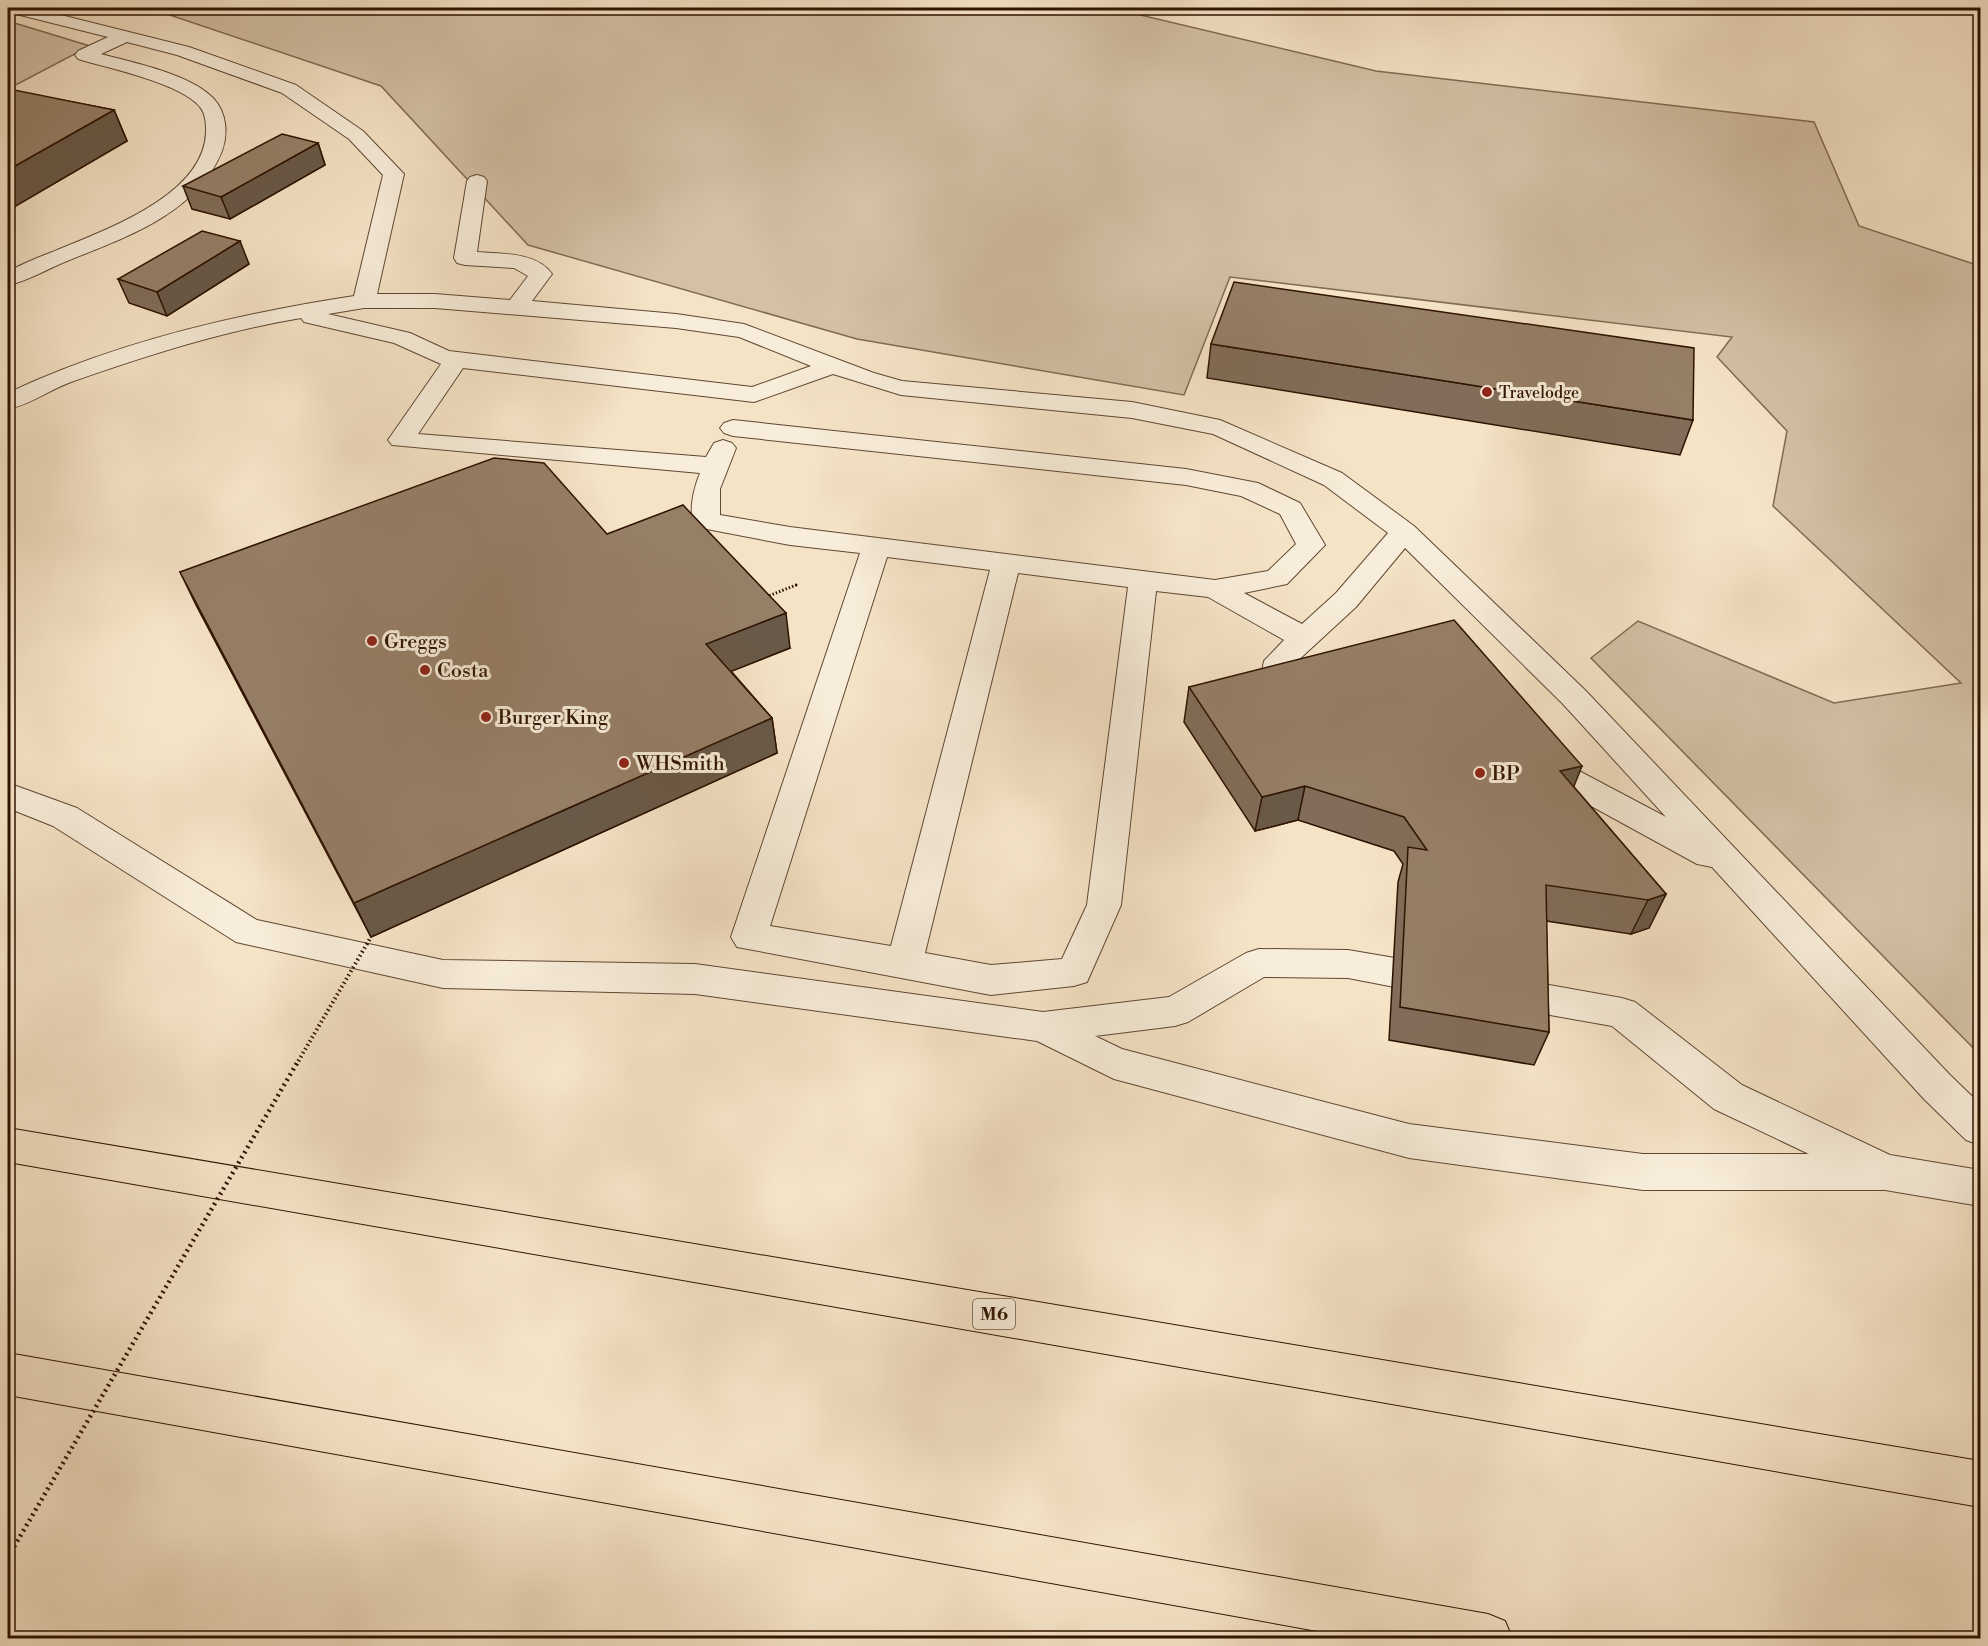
<svg xmlns="http://www.w3.org/2000/svg" width="1988" height="1646" font-family="'Libre Bodoni',serif">
<style>
.green{fill:#d3c0a5;stroke:#816a53;stroke-width:1.5}
.lines{fill:none;stroke-linecap:round;stroke-linejoin:round}
.minor-casing{stroke:#604732;stroke-width:2}
.highway-casing{stroke:#2f1301;stroke-width:2}
.path{stroke:#2f1301;stroke-width:3;stroke-dasharray:1.5 2;stroke-linecap:butt}
.minor{fill:#f8edda;fill-rule:evenodd}
.highway{fill:#f5e3c6;fill-rule:evenodd}
.path-bridge-far1{stroke:#2f1301;stroke-width:4;stroke-dasharray:1.5 3;stroke-linecap:butt}
.path-bridge{stroke:#2f1301;stroke-width:4.5;stroke-dasharray:2 4;stroke-linecap:butt}
.wall{fill:#816d59;stroke:#2f1301;stroke-width:1.5}
.shaded-wall{fill:#695948;stroke:#2f1301;stroke-width:1.5}
.building{fill:#967f67;stroke:#2f1301;stroke-width:1.5}
.poi-dot{fill:#8f2418;stroke:#f8edda;stroke-width:2}
.labels{text-anchor:middle;stroke-width:6;stroke-linejoin:round;paint-order:stroke}
.far-poi-label{font-size:16px;fill:#2f1301;stroke:#f8edda;text-anchor:start}
.shield{fill:#f8edda;stroke:#6b5442;stroke-width:1.5}
.shield-label{font-size:18px;font-weight:bold;fill:#2f1301}
.poi-label{font-size:20px;fill:#2f1301;stroke:#f8edda;text-anchor:start}
</style>
<rect width="100%" height="100%" fill="#f5e3c6"/>
<filter id="stains"><feTurbulence type="fractalNoise" baseFrequency=".00333" numOctaves="4"/><feColorMatrix values="0 0 0 0 .2 0 0 0 0 .09 0 0 0 0 .02 0 0 0 .5 -.17"/></filter>
<radialGradient id="worn" r=".72"><stop offset=".6" stop-color="#630" stop-opacity="0"/><stop offset="1" stop-color="#630" stop-opacity=".3"/></radialGradient>
<path class="green" d="M149 8H1111L1376 71 1814 122 1859 226 1980 266V1055L1591 658 1638 621 1834 703 1961 683 1773 506 1787 431 1717 357 1732 337 1230 277 1184 395 857 339 528 245 381 86Z
M8 21 90 46 8 89Z"/>
<g class="lines">
<g class="minor-casing">
<path id="minor" d="M8 8H33L189 47 296 85 363 131 404 174 377 294H435L510 300 528 276 514 268 465 265 457 263 454 258 467 181 470 177 477 175 484 177 487 181 477 252C501 254 537 252 552 274L532 301 676 314 744 324 874 373 902 381 1132 402 1220 420 1342 473 1414 526 1585 690 1950 1075 1980 1104V1145L1966 1140 1924 1099 1712 867 1697 864 1562 790 1520 781 1515 773 1520 765C1539 759 1562 766 1581 772L1666 817 1563 704 1405 548 1356 607 1293 665 1285 710 1281 718 1270 721 1259 718 1255 710 1264 661 1284 640 1208 597 1156 591 1121 905 1087 982 1074 986 991 995 737 947 731 937 860 553 790 545 696 527C687 513 694 488 700 473L392 445 388 440 441 364 394 343 304 322 301 318C223 331 145 356 71 382 49 390 30 405 8 409V393C116 342 236 314 354 296L383 175 349 139 282 93 177 55 127 42 101 54C134 63 191 74 214 99 227 114 228 134 222 151 197 214 124 238 67 261 47 269 28 281 8 285V271C22 265 35 258 50 253 99 232 203 198 206 133 206 125 206 114 200 107 181 83 108 68 78 59L75 55 78 51 108 37 8 12ZM364 308H435L676 328 739 337 811 366 752 387 449 351 410 333 328 314ZM463 368 754 402 833 374 901 395 1132 418 1213 434 1324 485 1388 533 1336 593 1302 624 1244 593 1287 584 1325 545 1300 503 1258 483 1186 469 733 420 724 423 720 428 724 433 733 436 1186 485 1241 496 1280 514 1296 544 1268 571 1215 580 790 527 720 515V489L736 448 732 443 723 440 714 443 706 457 418 434ZM887 557 990 570 891 946 770 926ZM1018 573 1128 587 1087 905 1062 959 991 965 925 953Z
M8 783 77 808 257 920 443 960 695 964 1043 1012 1169 997 1246 953 1259 949 1348 950 1436 965 1449 970 1454 980 1449 990 1436 995 1348 978 1264 977 1188 1022 1175 1026 1095 1036 1122 1049 1409 1124 1643 1154H1809L1714 1109 1612 1026 1505 1007 1492 1002 1487 992 1492 982 1505 977 1622 998 1635 1002 1742 1085 1890 1155 1980 1170V1206L1885 1190H1643L1409 1158 1114 1079 1037 1041 695 994 443 988 236 942 53 826 8 808Z"/>
</g>
<g class="highway-casing">
<path id="highway" d="M8 1128 1980 1461V1507L8 1162Z
M8 1353 1488 1614 1505 1621 1512 1638H1356L8 1395Z"/>
</g>
<path class="path" d="M766 597 796 585 794 584"/>
<use href="#minor" class="minor"/>
<use href="#highway" class="highway"/>
<path class="path-bridge-far1" d="M296 1065 371 937"/>
<path class="path-bridge" d="M8 1557 297 1063"/>
</g>
<path class="wall" d="M8 90 114 110 127 141 14 207 8 205Z
M318 143 325 165 230 219 192 209 183 186Z
M249 264 167 316 129 303 118 279Z
M1211 344 1693 420 1680 455 1207 378Z
M607 534 790 648 731 671 772 718 777 753 371 937 197 607 180 572Z
M1189 687 1574 787 1666 894 1649 928 1631 934 1546 921 1549 1032 1534 1065 1389 1040 1398 882 1403 864 1394 851 1298 820 1255 831 1184 722Z"/>
<path class="shaded-wall" d="M114 110 127 141 14 207 8 193V170Z
M318 143 325 165 230 219 221 197Z
M240 241 249 264 167 316 157 292Z
M786 613 790 648 712 679 706 644Z
M772 718 777 753 371 937 354 903Z
M1582 766 1568 801 1560 771Z
M1305 786 1298 820 1255 831 1262 797Z
M1666 894 1649 928 1631 934 1648 900Z"/>
<path class="building" d="M9 89 114 110 8 170V90Z
M282 134 318 143 221 197 183 186Z
M202 231 240 241 157 292 118 279Z
M1234 282 1694 348 1693 420 1211 344Z
M494 458 544 463 607 534 683 505 786 613 706 644 772 718 354 903 180 572Z
M1454 620 1582 766 1560 771 1666 894 1648 900 1546 885 1549 1032 1400 1007 1408 847 1427 850 1404 817 1305 786 1262 797 1189 687Z"/>
<g class="poi-dot">
<circle cx="1487" cy="392" r="6"/>
<circle cx="372" cy="641" r="6"/>
<circle cx="425" cy="670" r="6"/>
<circle cx="486" cy="717" r="6"/>
<circle cx="624" cy="763" r="6"/>
<circle cx="1480" cy="773" r="6"/>
</g>
<g class="labels">
<g class="far-poi-label">
<text x="1499" y="398">Travelodge</text>
</g>
<rect class="shield" x="973" y="1299" width="42" height="30" rx="4.5"/>
<g class="shield-label">
<text x="994" y="1320">M6</text>
</g>
<g class="poi-label">
<text x="384" y="648">Greggs</text>
<text x="437" y="677">Costa</text>
<text x="498" y="724">Burger King</text>
<text x="636" y="770">WHSmith</text>
<text x="1492" y="780">BP</text>
</g>
</g>
<rect width="1988" height="1646" fill="none" stroke="#f5e3c6" stroke-width="30"/>
<rect x="9" y="9" width="1970" height="1628" fill="none" stroke="#2f1301" stroke-width="3"/>
<rect x="15" y="15" width="1958" height="1616" fill="none" stroke="#2f1301" stroke-width="1.5"/>
<rect width="100%" height="100%" filter="url(#stains)"/>
<rect width="100%" height="100%" fill="url(#worn)"/>
</svg>
